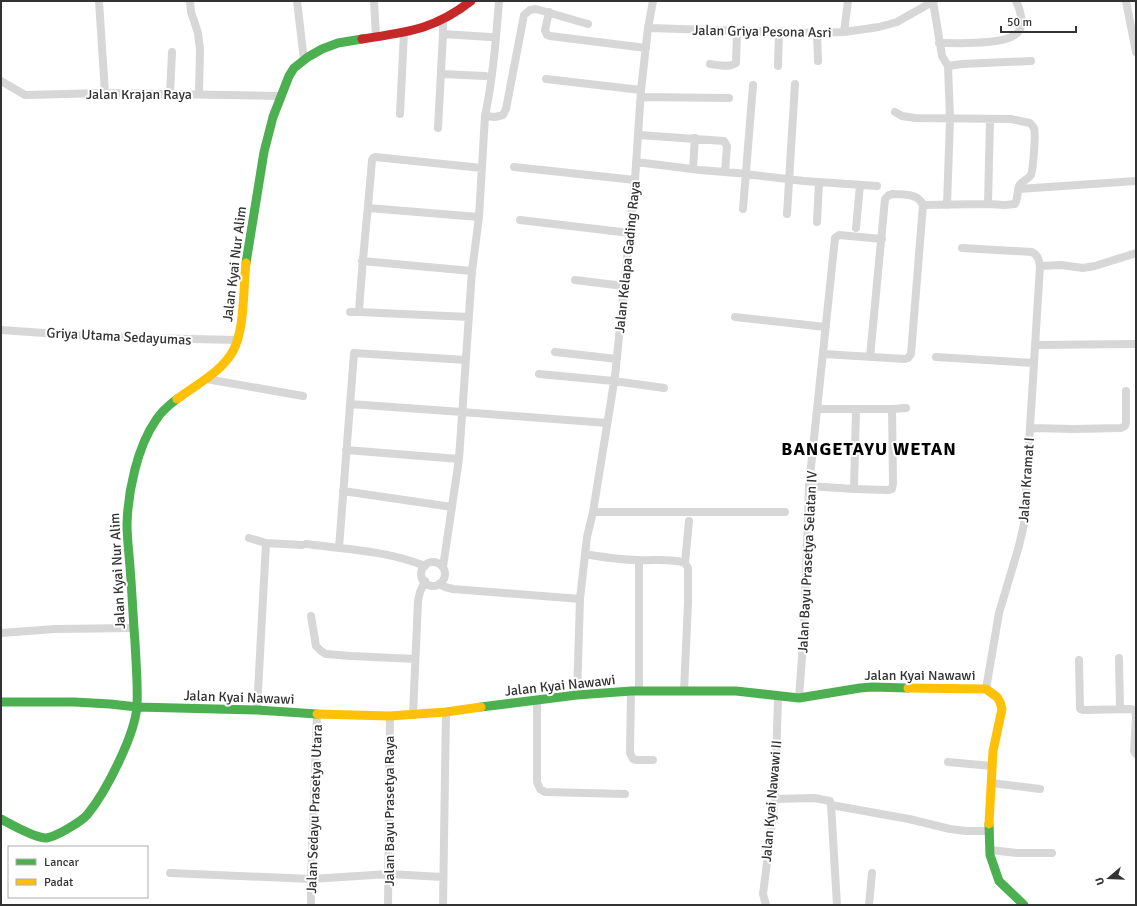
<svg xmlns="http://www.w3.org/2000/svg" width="1137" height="906" font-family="Signika,sans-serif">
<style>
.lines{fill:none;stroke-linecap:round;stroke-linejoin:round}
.street{stroke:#d7d7d7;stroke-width:8}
.fast{stroke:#4caf50;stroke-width:9}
.slow{stroke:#ffc107;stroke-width:9}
.jam{stroke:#c62828;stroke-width:9}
.labels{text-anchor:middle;stroke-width:4;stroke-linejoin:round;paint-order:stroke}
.street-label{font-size:14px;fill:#333;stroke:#fff}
.district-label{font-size:18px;font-weight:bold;letter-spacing:1px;fill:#000;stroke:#fff}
</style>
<rect width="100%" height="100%" fill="#fff"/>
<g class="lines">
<path class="street" d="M99 1 105 93
M190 1 191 12 198 33 200 50 199 94
M297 1 304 60
M374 1 376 36
M933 1 942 56 948 66 962 64 1031 61
M1126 1 1136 52
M549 12 545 30 547 35 550 36 646 48
M648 28 817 33 844 32 848 1
M844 32 879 27 897 22 934 1
M817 33 818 61
M443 34 490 37
M939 43C956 43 1010 46 1019 31 1024 23 1020 8 1016 1
M710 64C718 65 730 68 736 63L737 31
M778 66 779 32
M441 74 485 76
M546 79 641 90
M1 81 25 95 105 93 281 96
M170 94 172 52
M641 97 729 98
M895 112 902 116 915 118 1011 119 1030 123C1031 124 1033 126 1034 128 1036 133 1033 170 1031 175 1028 180 1022 180 1019 186 1017 192 1018 198 1015 204L1005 205 988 204 923 205
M400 114 404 32
M485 116C493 78 496 39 499 1
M438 128 443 34V19
M639 135 724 141 727 146 725 172
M636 162 700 170 737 173 804 181 877 186
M514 167 635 180
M693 169 695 138
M1019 189 1136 181
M988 204 990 119
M947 205 950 119 948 66
M368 208 479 217
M743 209 753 85
M787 214 795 84
M520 220 630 233
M817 222 819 182
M856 228 860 185
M962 248 1032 252C1038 255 1039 260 1040 266L1024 524 1019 546 999 613 986 689
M362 261 472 271
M1040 266 1061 265 1083 268 1095 266 1136 253
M575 280 624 286
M350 312H359
M469 317 359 312C362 261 368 211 372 160L373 158 375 157 482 168
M735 317 826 327
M1 330 102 337 238 340
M1035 345 1136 344
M555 352 617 359
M824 354 905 359 908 358 911 354 923 205C918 193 904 195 893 194L889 195 885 199 870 357
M936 357 1034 363
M539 374 614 381 664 388
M206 379 303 396
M350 404 462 412 607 423
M892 409 906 408
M1030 428 1074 429 1121 428 1125 426 1126 423V391
M346 450 459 459
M809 486 854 489 888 490 892 489 893 484 892 409H817
M854 489 856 409
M343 491 452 507
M593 512H785
M249 538 266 543 302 545
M306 544C346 549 388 551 425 566
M339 548 354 353 466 360
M585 554C602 557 620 560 638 560 654 561 670 558 685 563
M639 560V691
M421 574a12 12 0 1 1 24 0a12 12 0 1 1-24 0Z
M443 567 459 459 472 271 479 217 485 116 495 117 503 115 506 109 524 15 530 10 536 9 588 24
M439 584 445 587 453 589 580 599
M311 616 316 646 321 651 326 654 351 656 415 659
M1 633 55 629 134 628
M1119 658 1120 709
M1079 660 1080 709 1083 710 1130 709 1135 710 1136 718 1134 751 1136 754
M631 691 630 753 633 759 637 760H653
M684 691 688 603V568L685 563 689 521
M577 695 580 599 587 537 593 512 615 376 635 180 641 90 648 28 653 1
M799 698 804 630 809 486 835 238 839 235 882 239
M537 701V782L540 789 545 792 625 794
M257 710 266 543
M413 715 418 601 420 592 425 581
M948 762 992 766
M991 783 1040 789
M775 799 814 798 830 801 831 805 837 905
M831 805 909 819 950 829 966 831H990
M990 850 1017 853H1052
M170 873 311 879 389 874 443 877
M311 905V879L317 714
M388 905 390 716
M443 905 446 712
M766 905 763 894 775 799 778 696
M869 905 872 873"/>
<path class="fast" d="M246 263 264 152 273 117 289 76 294 68 308 57 322 49 338 43 362 39
M1 702H74L110 704 137 707 257 710 317 714
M481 707 577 695 631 691H736L799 698 860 688 872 687 908 688
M1 819C12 825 33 837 45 838 52 838 57 834 62 832 70 827 81 822 87 815 106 792 135 735 137 706 138 685 136 663 135 642 133 617 132 592 130 567 129 553 127 538 127 524 128 492 137 447 156 420 161 412 169 405 177 399
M989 824 990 855 999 881 1024 905"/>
<path class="slow" d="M177 399C190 389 205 381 217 370 223 365 229 358 233 351 245 329 243 289 246 263
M908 688 986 689 997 697 1000 702 1002 709 993 751 989 824
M317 714 390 716 446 712 481 707"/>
<path class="jam" d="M362 39C407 32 434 30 471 1"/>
</g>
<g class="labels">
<g class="street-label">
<text transform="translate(762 31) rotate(1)" y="5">Jalan Griya Pesona Asri</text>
<text x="139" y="99">Jalan Krajan Raya</text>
<text transform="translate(627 257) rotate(-84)" y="5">Jalan Kelapa Gading Raya</text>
<text transform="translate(234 264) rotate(-83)" y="5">Jalan Kyai Nur Alim</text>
<text transform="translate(119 336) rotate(3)" y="5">Griya Utama Sedayumas</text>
<text transform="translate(1026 480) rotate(-86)" y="5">Jalan Kramat I</text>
<text transform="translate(807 562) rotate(-87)" y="5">Jalan Bayu Prasetya Selatan IV</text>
<text transform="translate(117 571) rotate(-93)" y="5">Jalan Kyai Nur Alim</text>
<text x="920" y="680">Jalan Kyai Nawawi</text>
<text transform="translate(560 685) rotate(-6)" y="5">Jalan Kyai Nawawi</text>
<text transform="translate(239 697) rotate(2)" y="5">Jalan Kyai Nawawi</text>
<text transform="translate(771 801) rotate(-85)" y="5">Jalan Kyai Nawawi II</text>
<text transform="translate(314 809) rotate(-88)" y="5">Jalan Sedayu Prasetya Utara</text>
<text transform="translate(389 811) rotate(-90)" y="5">Jalan Bayu Prasetya Raya</text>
</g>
<g class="district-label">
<text x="869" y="455">BANGETAYU WETAN</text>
</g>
</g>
<rect width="1137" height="906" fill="none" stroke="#333333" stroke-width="4"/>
<rect x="8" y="846" width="140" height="52" fill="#ffffff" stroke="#adadad"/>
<rect x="16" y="859" width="20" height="6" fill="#4caf50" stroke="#adadad"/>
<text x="44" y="866" font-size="12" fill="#333333">Lancar</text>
<rect x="16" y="879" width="20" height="6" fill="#ffc107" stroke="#adadad"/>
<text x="44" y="886" font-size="12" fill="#333333">Padat</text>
<g transform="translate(1109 878) rotate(251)" stroke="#ffffff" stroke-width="3" paint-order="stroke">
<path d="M0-3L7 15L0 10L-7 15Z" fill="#333333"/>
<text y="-6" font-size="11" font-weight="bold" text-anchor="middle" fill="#333333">U</text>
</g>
<path d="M1001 26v6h75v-6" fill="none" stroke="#333333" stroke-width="2"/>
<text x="1007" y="26" font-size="12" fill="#333333" stroke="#ffffff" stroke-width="3" paint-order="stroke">50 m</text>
</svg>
